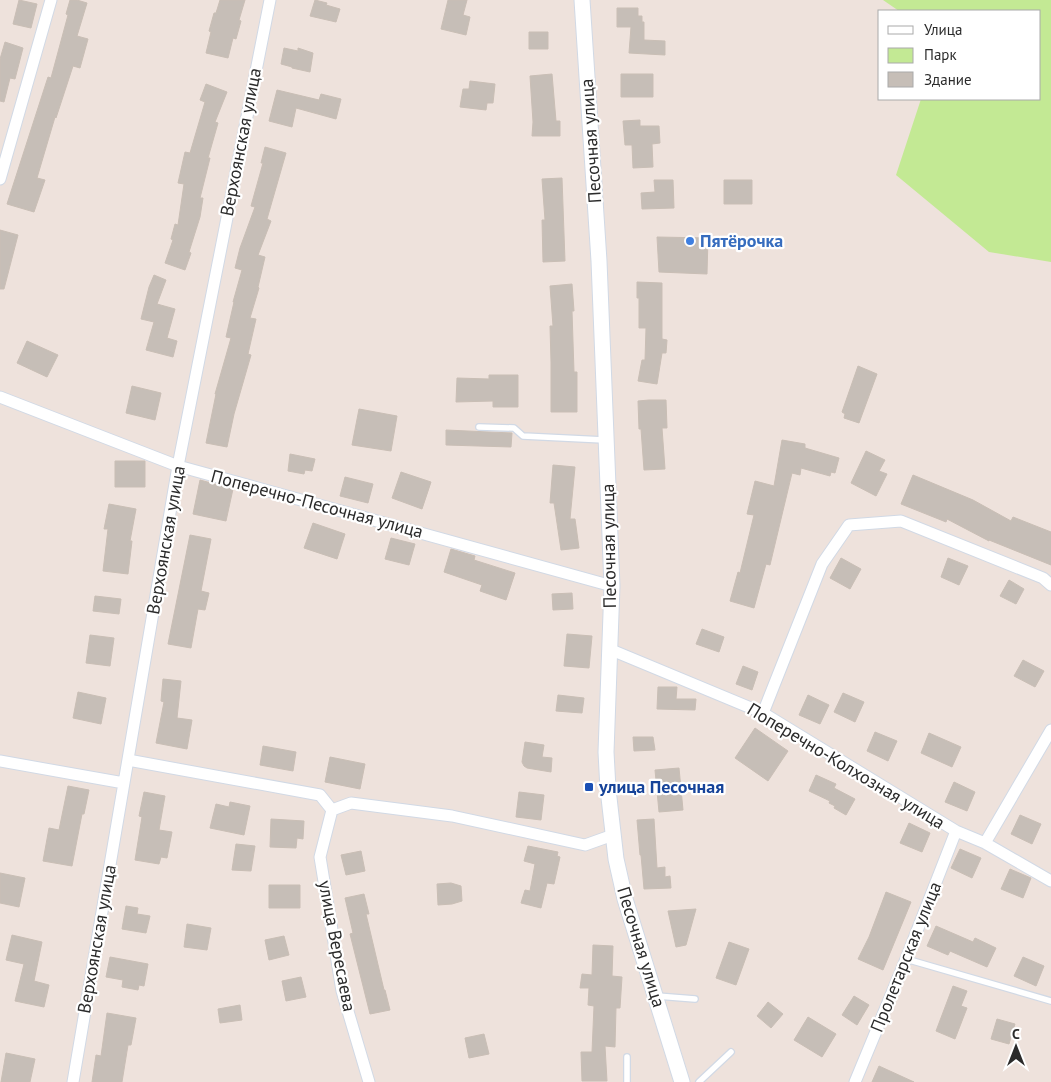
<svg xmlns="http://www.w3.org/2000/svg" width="1051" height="1082" font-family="'PT Sans',sans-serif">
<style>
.green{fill:#c3e994}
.building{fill:#c6beb7;stroke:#c9beb5}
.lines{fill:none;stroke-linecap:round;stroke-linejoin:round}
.service-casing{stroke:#d1d9e5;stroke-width:8}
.minor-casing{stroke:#d1d9e5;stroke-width:13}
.secondary-casing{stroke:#d1d9e5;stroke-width:17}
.service{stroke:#fff;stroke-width:5.5}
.minor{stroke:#fff;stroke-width:11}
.secondary{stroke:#fff;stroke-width:15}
.shop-dot{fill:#3f7fe0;stroke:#fff;stroke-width:2}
.transit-dot{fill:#1a4fb4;stroke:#fff;stroke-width:2}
.labels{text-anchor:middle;stroke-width:4.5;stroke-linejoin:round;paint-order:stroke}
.street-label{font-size:18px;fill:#2b2b2b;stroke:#fff}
.shop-label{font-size:18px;font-weight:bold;fill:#366cbe;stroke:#fff;text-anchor:start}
.transit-label{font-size:18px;font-weight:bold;fill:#164399;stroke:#fff;text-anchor:start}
</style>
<rect width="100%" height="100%" fill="#eee2dc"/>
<path class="green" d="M883 0H1051V262L989 252 896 175 921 99H1040V11H899Z"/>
<path class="building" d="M19 0 37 4 31 28 13 24Z
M70 0H77L87 3 77 36 88 39 80 68 73 66 56 118 55 117 37 178 45 180 34 212 7 204 48 77 51 78 68 15 66 14Z
M220 0H245L239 20 241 21 236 39 233 38 228 58 206 53 211 32 209 31 214 13H216Z
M315 0 327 3 326 5 340 9 336 22 310 16Z
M448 0H467L463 15 470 17 466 35 441 29Z
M617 8H638V16H642V22H644V40L665 41V55L629 53 631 27H617Z
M529 32H548V49H529Z
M5 42 23 48 15 79 10 78 4 102 0 101V59Z
M284 48 298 51V48L313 53 310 72 292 68V67L281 64Z
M552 74 556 121H560V136H532L533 122 530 76Z
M621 74H653V97H621Z
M470 81 495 84 493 103H487L486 110 460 107 463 89H469Z
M206 84 227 92 215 122 218 123 208 158H210L200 198H203L200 217 189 252 191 253 185 270 165 263 173 240 171 239 175 224 178 225 184 184 178 183 185 152 190 153 205 102 200 100Z
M277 90 319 100 321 94 341 99 336 119 296 108 292 127 269 121Z
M640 120V126H659L660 143 652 144 653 167 633 168 632 145H625L623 121Z
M265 147 286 153 267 219 271 221 258 255 265 257 258 287 259 288 250 318 256 319 248 354 251 355 234 414 227 447 206 443 216 394H215L231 338 226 337 234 302H233L242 270 235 268 240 248 255 207 251 206 263 163H261Z
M562 178 565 261 543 262 542 220H545L542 179Z
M654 180H673L674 208 642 209 641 193 655 192Z
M724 180H752V204H724Z
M0 230 18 235 4 289H0Z
M657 237 708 238 707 274 659 272Z
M154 275 166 280 157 304 175 309 167 338 177 341 173 357 146 350 154 322 141 319 149 287Z
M637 282 662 283V339L667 340 666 353H662L657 384 638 381 642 360H645L646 328H639V298H637Z
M572 284 574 311H572L574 372H577V412H551V362L550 326H553L550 286Z
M27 341 58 355 47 377 17 363Z
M858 366 877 374 859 423 844 418 845 414 842 412Z
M489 375H518V407H493V401L456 402 457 378 489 379Z
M132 386 161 393 155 420 126 413Z
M649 400H666L667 428H662L665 469 644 470 641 429H639L638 401Z
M359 409 397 416 391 451 352 445Z
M446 430 512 433 511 447 446 445Z
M782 440 805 444V448L839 458 835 473 831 472 830 476 801 468 800 475 792 473 770 565 766 564 754 608 730 601 738 572 740 573 754 515 747 514 755 481 774 486Z
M866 451 885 460 879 471 887 474 876 496 851 483Z
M290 454 315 459 312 471 305 470 304 474 288 471Z
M115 461H145V487H115Z
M553 465 575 467 570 519H575L579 548 561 550 554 503H550Z
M401 472 431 482 422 509 392 498Z
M913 475 973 500 1011 521 1013 517 1051 532V565L989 540V541L947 519 946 522 901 504Z
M345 477 373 484 368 503 340 496Z
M200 480 233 489 226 521 193 514Z
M109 504 136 509 130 541H132L128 574 103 571 108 529H104Z
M313 523 345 534 337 559 304 548Z
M190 535 211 539 201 591 209 593 205 610 198 609 191 648 168 644Z
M391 538 415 544 409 565 385 559Z
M451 549 475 556 474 560 515 573 506 600 480 591 482 585 444 572Z
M841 558 861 569 850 589 830 578Z
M948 558 968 566 959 585 941 577Z
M1009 580 1024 589 1016 604 1000 596Z
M572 593 573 609 553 610 552 594Z
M95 596 121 599 119 614 93 611Z
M702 629 724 637 719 652 696 644Z
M567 634 592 636 589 668 564 666Z
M90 635 114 638 110 666 86 663Z
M1023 660 1044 671 1035 687 1014 676Z
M743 666 758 672 752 690 736 684Z
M163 679 181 681 177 718 192 720 187 749 156 743 164 702 161 701Z
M658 687H677L676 699H696L695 710 657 709Z
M78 692 106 698 101 724 73 718Z
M843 693 864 702 855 722 834 712Z
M558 695 584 698 582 713 556 711Z
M808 695 829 705 820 724 799 715Z
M755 728 788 751 768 781 735 758Z
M875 732 897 741 888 761 867 751Z
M929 733 961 747 952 767 921 753Z
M633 737H653L655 750 634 751Z
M525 742 544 745 542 757 552 758 551 772 527 768 524 766 522 762Z
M263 746 296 752 293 771 260 765Z
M330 757 365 764 360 789 325 782Z
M679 768 683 810 659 812 655 770Z
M816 775 836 784 834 788 855 799 846 815 834 808 835 806 829 803 830 801 809 791Z
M954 782 975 792 967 811 945 802Z
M68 786 89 790 84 814H82L72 866 43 861 49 828 59 830Z
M144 792 165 796 159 830 172 832 167 858 161 857 159 864 135 860 142 817 139 816Z
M519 792 544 795 541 820 516 817Z
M230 802 250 806 244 835 210 828 216 804 229 807Z
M1020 815 1041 824 1032 844 1011 834Z
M271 819 304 821 303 839 297 838 296 848 270 847Z
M654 819 657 868 665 867V877L670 876 671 888 644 889 641 855H640L637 820Z
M909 823 930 833 922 852 900 843Z
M236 844 255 846 251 871 232 870Z
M528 846 558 852 557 856 560 857 554 884 547 883 541 908 521 903 525 890 530 891 535 864 524 861Z
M960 849 981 858 972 878 951 868Z
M361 851 365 871 346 875 341 855Z
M1010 869 1031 878 1023 898 1001 889Z
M0 873 25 878 19 907 0 903Z
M451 883 461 886 462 901 452 904 438 905 437 884Z
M269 885H300V908H269Z
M886 892 911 902 883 970 858 959 869 937Z
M364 894 369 914H366L384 990H385L390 1010 370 1014 350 934 353 933 345 898Z
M126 906 138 908 137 914 150 916 146 933 122 929Z
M696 909 686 945 676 947 668 911Z
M187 924 211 928 207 950 184 947Z
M936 926 973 942 975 938 996 948 987 967 950 951 948 955 927 946Z
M12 935 42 942 34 981 49 985 44 1007 15 1001 24 964 6 960Z
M284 936 289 955 269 960 265 940Z
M729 942 749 949 736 985 716 978Z
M593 945 613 946 612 976 622 977 620 1008H616L615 1047 605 1046 607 1081H582L581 1052H592L594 1006 588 1005 589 988H580L582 974 592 975Z
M110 957 148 964 144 986 139 985 138 990 122 987 123 980 106 977Z
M1023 957 1044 966 1036 986 1014 976Z
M301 977 306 997 286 1001 282 981Z
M953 986 967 991 961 1006 967 1008 955 1039 936 1031Z
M854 996 869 1005 857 1025 842 1015Z
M768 1002 783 1014 771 1028 757 1016Z
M240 1005 242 1020 220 1023 218 1009Z
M107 1013 136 1018 131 1045H128L122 1082H92L96 1055 101 1056Z
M808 1017 836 1034 822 1057 794 1040Z
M997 1019 1015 1024 1009 1044 991 1039Z
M484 1034 489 1054 469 1058 465 1038Z
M6 1053 35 1059 30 1082H1Z
M879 1066 914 1082H872Z"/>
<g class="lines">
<g class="service-casing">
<path id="service" d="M479 427 514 428 523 436 604 440
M906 959 1051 1001
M657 996 695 999
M627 1057V1082
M699 1082 731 1052"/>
</g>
<g class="minor-casing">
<path id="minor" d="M0 179 51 0
M0 397 178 466 612 586
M609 649 763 713 956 831 985 843 1051 881
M763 713 822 564 849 525 901 521 1043 578 1051 585
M128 760 320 795 332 810 351 803 452 816 585 845 613 835
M0 761 124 783
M332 810 320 857 342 991 369 1082
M985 843 1051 730
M73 1082 178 466 270 0
M855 1082 906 959 956 831"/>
</g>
<g class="secondary-casing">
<path id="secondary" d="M582 0 599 261 612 586 606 752 608 789 616 859 625 899 682 1082"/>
</g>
<use href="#service" class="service"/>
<use href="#minor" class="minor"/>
<use href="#secondary" class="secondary"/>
</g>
<circle class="shop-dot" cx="690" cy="241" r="5"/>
<rect class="transit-dot" x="584" y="782" width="10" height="10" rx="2.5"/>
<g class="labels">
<g class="street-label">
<text transform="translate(591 141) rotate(-94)" y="6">Песочная улица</text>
<text transform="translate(241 142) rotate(-79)" y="6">Верхоянская улица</text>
<text transform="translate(317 504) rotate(15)" y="6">Поперечно-Песочная улица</text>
<text transform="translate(166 540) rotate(-80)" y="6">Верхоянская улица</text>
<text transform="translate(609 546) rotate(-91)" y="6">Песочная улица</text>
<text transform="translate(846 766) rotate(31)" y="6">Поперечно-Колхозная улица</text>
<text transform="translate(97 939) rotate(-80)" y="6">Верхоянская улица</text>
<text transform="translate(337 946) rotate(79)" y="6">улица Вересаева</text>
<text transform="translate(641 947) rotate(73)" y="6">Песочная улица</text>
<text transform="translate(906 957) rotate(-68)" y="6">Пролетарская улица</text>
</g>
<g class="shop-label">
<text x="700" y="247">Пятёрочка</text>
</g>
<g class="transit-label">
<text x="599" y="793">улица Песочная</text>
</g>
</g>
<rect x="878" y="10" width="162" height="90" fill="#ffffff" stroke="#aaaaaa"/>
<rect x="888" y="26" width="25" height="8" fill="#ffffff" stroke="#aaaaaa"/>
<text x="924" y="35" font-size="15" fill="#2b2b2b">Улица</text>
<rect x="888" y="48" width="25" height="15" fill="#c3e994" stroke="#aaaaaa"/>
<text x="924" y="60" font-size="15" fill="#2b2b2b">Парк</text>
<rect x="888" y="72" width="25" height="15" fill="#c6beb7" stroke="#aaaaaa"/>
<text x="924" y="85" font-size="15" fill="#2b2b2b">Здание</text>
<g transform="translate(1016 1047)" stroke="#ffffff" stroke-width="4" paint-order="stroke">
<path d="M0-4L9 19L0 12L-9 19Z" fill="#2b2b2b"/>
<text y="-8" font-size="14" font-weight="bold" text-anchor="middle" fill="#2b2b2b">С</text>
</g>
</svg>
